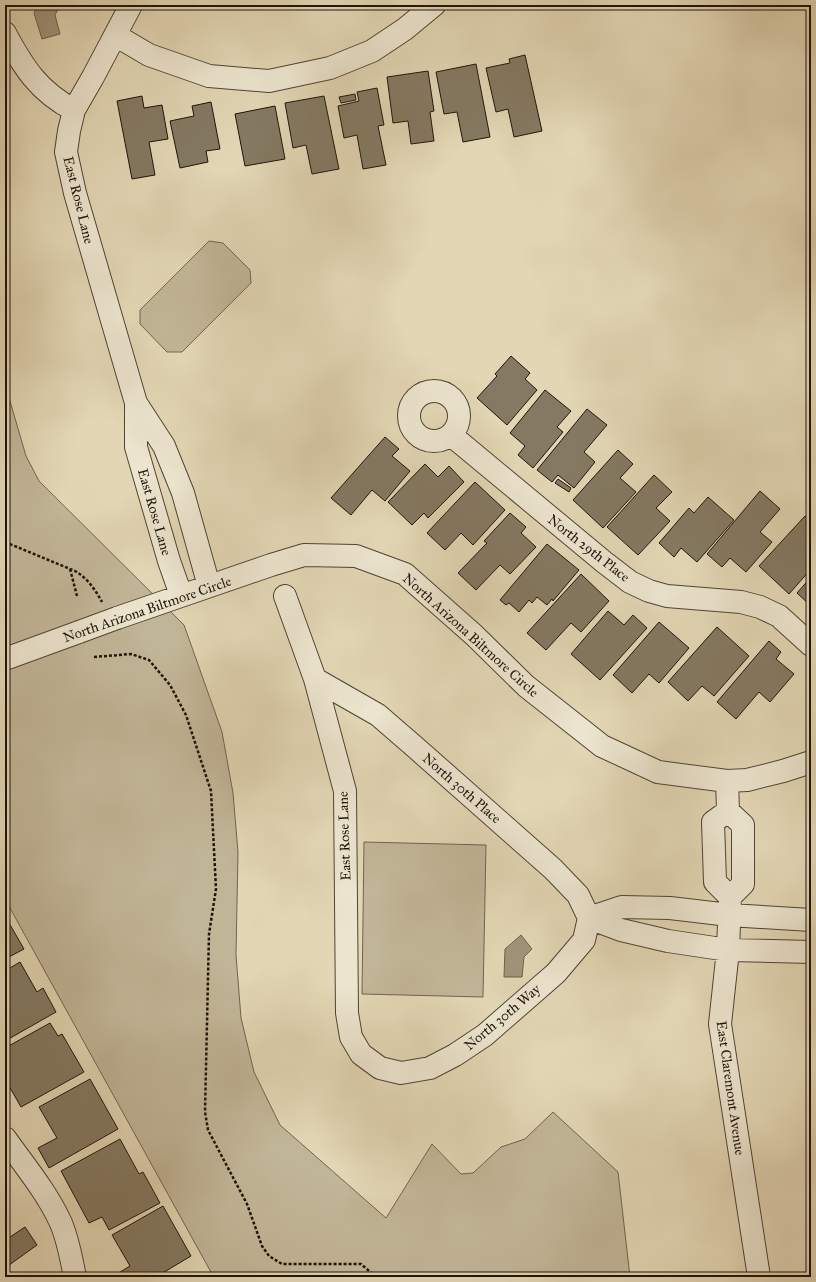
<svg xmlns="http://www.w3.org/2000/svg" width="816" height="1282" font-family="'IM FELL Great Primer',serif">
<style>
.green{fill:#c1b597;stroke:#706450}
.water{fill:#9f947a;stroke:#6b614d}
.building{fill:#847962;stroke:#1e140a}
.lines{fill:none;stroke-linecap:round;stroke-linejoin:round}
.street-casing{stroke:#4f4434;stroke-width:24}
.path{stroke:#1e140a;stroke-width:2.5;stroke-dasharray:3 2;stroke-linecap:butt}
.street{stroke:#ece4ce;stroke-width:22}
.street-bridge-casing{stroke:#4f4434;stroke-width:24;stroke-linecap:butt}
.street-bridge{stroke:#ece4ce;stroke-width:22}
.labels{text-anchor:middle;stroke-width:3.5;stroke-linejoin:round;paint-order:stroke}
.street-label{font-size:14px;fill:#1e140a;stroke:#ece4ce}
</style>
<rect width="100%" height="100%" fill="#e2d6b4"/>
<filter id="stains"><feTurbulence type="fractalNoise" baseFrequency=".005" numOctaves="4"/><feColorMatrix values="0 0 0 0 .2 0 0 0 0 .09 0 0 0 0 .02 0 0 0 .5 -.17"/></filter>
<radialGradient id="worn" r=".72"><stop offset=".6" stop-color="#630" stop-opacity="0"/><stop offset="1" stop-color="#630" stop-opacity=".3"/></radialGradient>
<path class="green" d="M209 241 223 243 250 270 251 283 182 352H167L140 324V310Z
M5 384 26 456 39 481 184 625 222 732 233 793 238 852 236 955 241 1018 254 1072 280 1125 386 1218 432 1144 461 1174 473 1173 501 1147 525 1139 553 1112 618 1172 630 1277H211L212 1274 5 899Z
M364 842 486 845 483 997 362 994Z"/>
<path class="water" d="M38 5H60L55 15 60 34 42 39 34 13Z
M521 935 532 949 524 957 522 977H504L505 949Z"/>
<path class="building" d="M525 55 542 131 514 137 508 109 496 112 486 68 510 63 509 59Z
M476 64 490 137 463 142 457 112 444 114 436 72Z
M428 71 434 111 430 112 434 141 411 144 408 121 393 123 387 77Z
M377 88 384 125 378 126 386 165 363 169 357 135 344 138 338 106 359 101 357 92Z
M355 94 356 100 341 103 339 97Z
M142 96 144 108 162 105 168 139 149 142 155 175 132 179 117 101Z
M324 96 339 169 312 174 306 145 293 148 285 103Z
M211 102 220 149 206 151 208 162 180 168 170 121 194 116 192 106Z
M275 106 285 159 245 166 235 114Z
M511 356 530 373 525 379 537 390 507 425 477 398 497 376 495 374Z
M545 390 571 411 557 427 563 432 533 468 518 455 525 446 510 433Z
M587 409 607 425 584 452 595 462 574 488 558 475 552 482 537 470Z
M385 437 399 449 392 456 410 471 385 501 372 490 351 515 331 498Z
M618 450 633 464 620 478 636 492 603 528 573 500Z
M425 464 438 477 449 466 464 482 428 518 424 513 412 525 388 502Z
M654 475 672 492 656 508 670 521 638 555 607 527Z
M558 479 571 488 569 492 555 483Z
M475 482 505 510 473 545 461 533 445 550 427 533Z
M760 491 780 509 760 532 772 542 746 572 730 558 722 567 707 554Z
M708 497 734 520 697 562 681 548 674 557 659 543 689 508 694 513Z
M510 513 526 527 521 533 536 547 510 574 500 565 476 590 458 573 487 543 484 541Z
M805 516 811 521V542L806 548 811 552V569L789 594 759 566Z
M547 544 579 570 553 601 552 599 547 605 537 597 532 603 529 600 519 612 509 603 506 605 500 600Z
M581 574 609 601 581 632 571 623 546 650 527 633Z
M811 577V606L797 593Z
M608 611 624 625 633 615 647 628 600 680 571 654Z
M659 622 689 648 659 683 649 674 632 693 613 675Z
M717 627 749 656 714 696 702 686 688 701 668 682Z
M769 641 781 652 776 659 794 674 770 702 759 692 736 719 717 702Z
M5 916 24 949 5 959Z
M20 962 37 992 43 988 56 1012 5 1041V971Z
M50 1023 58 1036 62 1034 84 1072 21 1107 5 1079V1048Z
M90 1079 118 1129 49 1168 38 1148 57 1138 39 1107Z
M120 1139 139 1174 143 1172 160 1203 109 1230 102 1217 89 1223 61 1171Z
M163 1206 191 1256 156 1277H112L130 1266 112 1235Z
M25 1227 37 1245 5 1268V1236L7 1239Z"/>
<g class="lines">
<g class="street-casing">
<path id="street" d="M131 5 93 77 74 110 69 131 66 152 75 193 136 403V447L169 561 181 595
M5 33C23 67 39 92 74 110
M115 35 149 55 209 76 269 81 330 68 372 51 405 29 434 5
M409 416a25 25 0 1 1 50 0a25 25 0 1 1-50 0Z
M136 403 164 446 183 493 209 586
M451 435 604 562 630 582 649 591 667 596 741 602 760 607 779 616 811 645
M285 596 315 679 345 791 347 1013 351 1037 361 1054 380 1068 401 1073 430 1068 455 1055 485 1035 556 973 584 940 589 918
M117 618 271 565 304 555 356 556 405 574 474 635 526 686 602 746 658 772 727 781 747 780 783 771 811 762
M5 659 79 632
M315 679 378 715 415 747 553 869 578 895 589 918 621 930 668 941 728 950 811 952
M727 781 728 811 743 825V884L730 897 728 950 720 1024 759 1277
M728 811 713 822 715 882 730 897
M589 918 622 907 670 908 729 915 811 920
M5 1138C24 1165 46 1191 60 1221 68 1238 71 1258 75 1277"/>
</g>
<path class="path" d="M5 542 75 571C87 578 95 589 102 602
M70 569 77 596
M94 657 131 654 149 660 170 685 186 715 211 791 216 889 209 934 205 1112 208 1130 247 1204 262 1246 269 1256 282 1264H361L376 1277"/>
<use href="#street" class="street"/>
<g class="street-bridge-casing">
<path id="street-bridge" d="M79 632 117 618"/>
</g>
<use href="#street-bridge" class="street-bridge"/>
</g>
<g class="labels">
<g class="street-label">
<text transform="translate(79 200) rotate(76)" y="5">East Rose Lane</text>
<text transform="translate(155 512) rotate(74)" y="5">East Rose Lane</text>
<text transform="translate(589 548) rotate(38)" y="5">North 29th Place</text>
<text transform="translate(147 609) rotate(-19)" y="5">North Arizona Biltmore Circle</text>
<text transform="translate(471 635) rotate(42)" y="5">North Arizona Biltmore Circle</text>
<text transform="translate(462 788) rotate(41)" y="5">North 30th Place</text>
<text transform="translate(344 836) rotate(-92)" y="5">East Rose Lane</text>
<text transform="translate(502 1017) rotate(-40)" y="5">North 30th Way</text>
<text transform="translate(731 1088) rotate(82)" y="5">East Claremont Avenue</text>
</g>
</g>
<rect width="816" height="1282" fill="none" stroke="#e2d6b4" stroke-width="20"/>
<rect x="6" y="6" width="804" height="1270" fill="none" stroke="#1e140a" stroke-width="2"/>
<rect x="10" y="10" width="796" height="1262" fill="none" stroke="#1e140a"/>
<rect width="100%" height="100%" filter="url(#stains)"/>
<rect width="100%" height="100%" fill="url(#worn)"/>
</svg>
